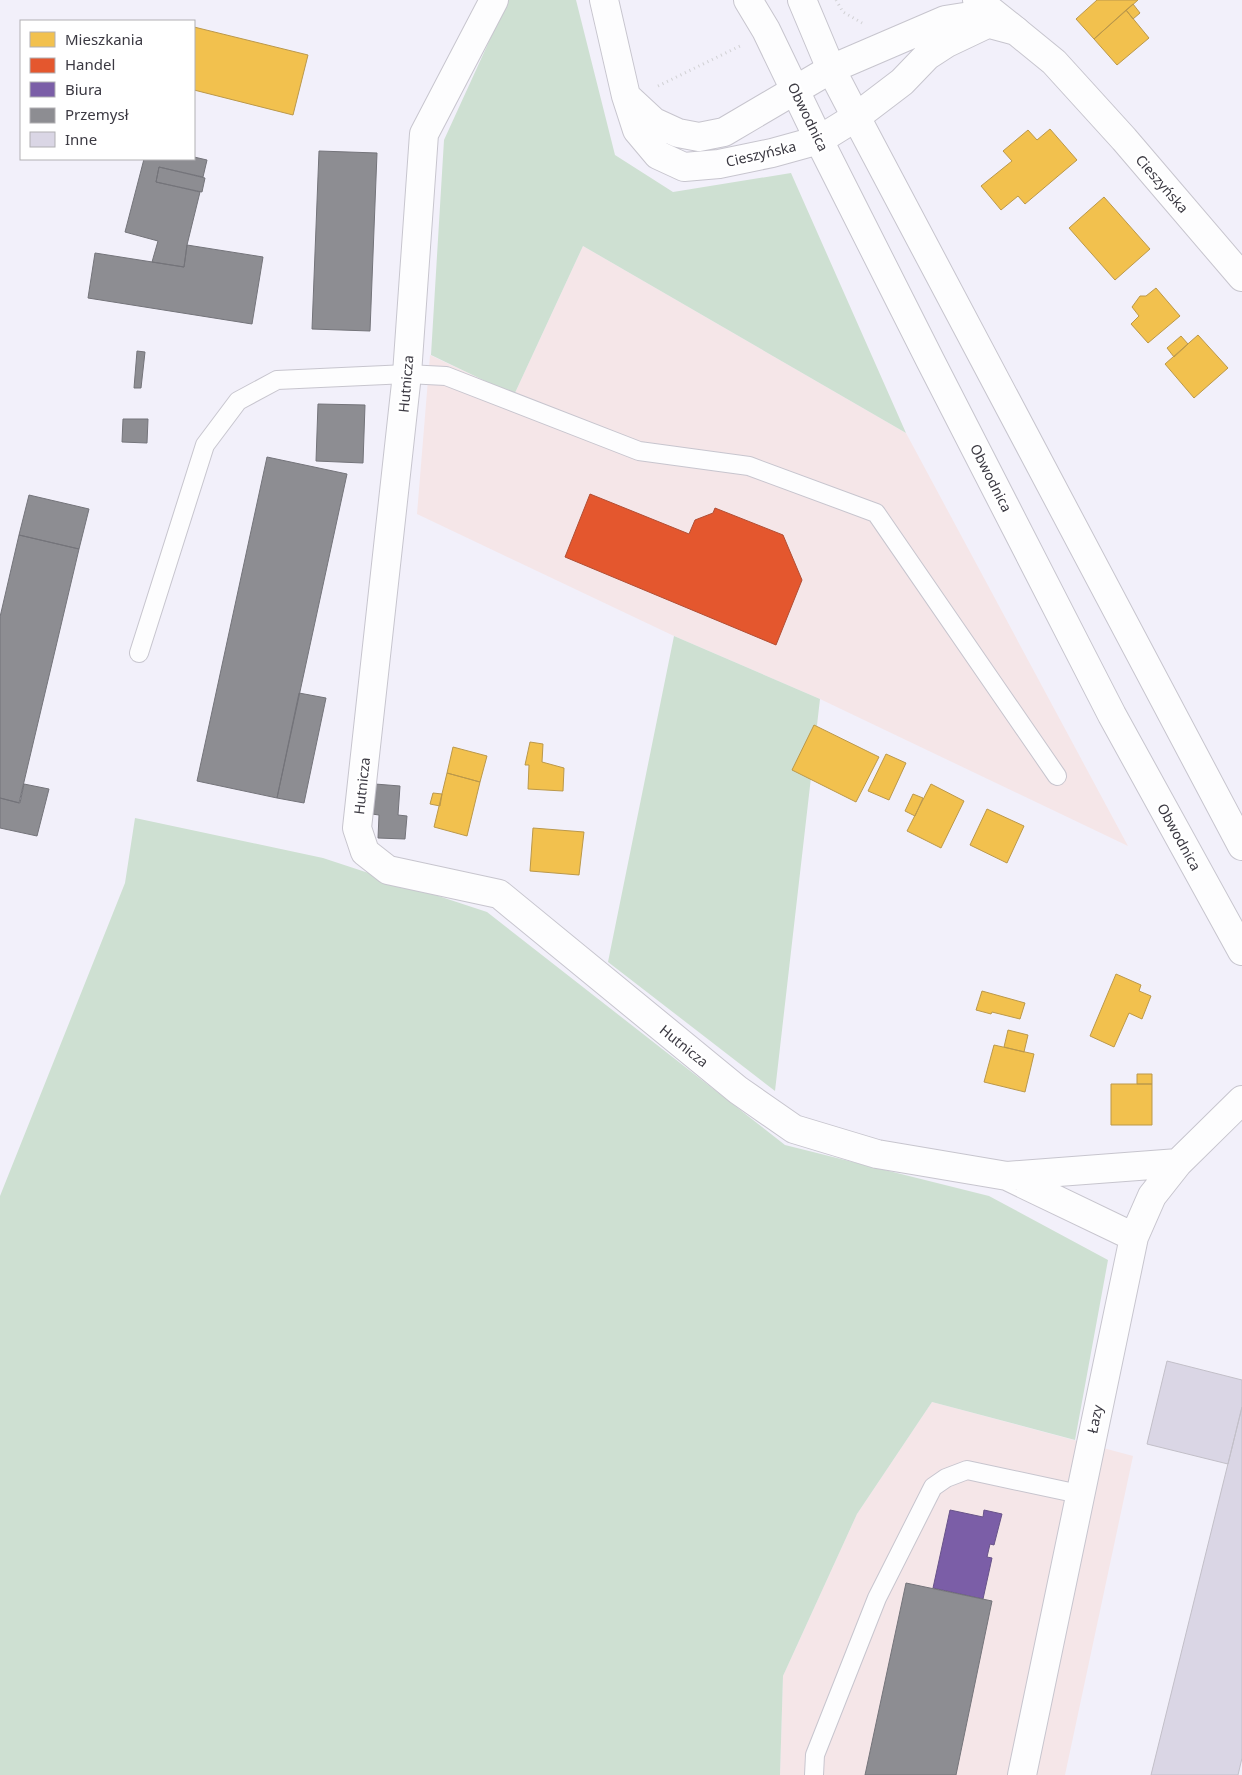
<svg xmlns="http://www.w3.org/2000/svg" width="1242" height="1775" font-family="'Noto Sans',sans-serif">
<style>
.commercial{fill:#f5e6e8}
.green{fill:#cee0d2}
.homes{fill:#f2c14e;stroke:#bb984a}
.shops{fill:#e4572e;stroke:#b14e34}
.offices{fill:#7b5ea7;stroke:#685389}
.industry{fill:#8d8d92;stroke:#74747a}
.building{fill:#dad6e5;stroke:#c2bfc8}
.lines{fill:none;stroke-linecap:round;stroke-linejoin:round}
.lane-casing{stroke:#c7c5ce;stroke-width:20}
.street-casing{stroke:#c7c5ce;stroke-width:30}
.secondary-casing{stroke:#c7c5ce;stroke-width:30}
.primary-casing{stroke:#c7c5ce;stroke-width:30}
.path{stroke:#d1d1d4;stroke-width:3;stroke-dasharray:1 4;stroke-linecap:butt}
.lane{stroke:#fdfdfe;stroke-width:18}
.street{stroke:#fdfdfe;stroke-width:28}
.secondary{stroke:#fdfdfe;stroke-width:28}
.primary{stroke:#fdfdfe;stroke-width:28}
.labels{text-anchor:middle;stroke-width:5;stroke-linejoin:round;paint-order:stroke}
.street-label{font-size:14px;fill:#3b3942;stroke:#fff}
</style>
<rect width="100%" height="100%" fill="#f2f0fa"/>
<path class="commercial" d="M583 246 906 433 1128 846 820 699 674 636 417 514 430 355 514 395Z
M932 1402 1133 1456 1065 1775H780L783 1676 857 1514Z"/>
<path class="green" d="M508 0H576L615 155 673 192 791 173 906 433 583 246 514 395 431 355 444 140Z
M674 636 820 699 775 1091 608 962Z
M135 818 323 858 487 912 785 1145 989 1196 1108 1260 1075 1440 932 1402 857 1514 783 1676 780 1775H0V1196L125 883Z"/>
<path class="homes" d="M1097 0H1138L1094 39 1076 19Z
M1133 4 1140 13 1133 19 1126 10Z
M1126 10 1149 38 1117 65 1094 39Z
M194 27 308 55 293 115 194 90Z
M1050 129 1077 160 1025 204 1018 196 1001 210 981 186 1012 161 1003 151 1028 130 1037 140Z
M1104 197 1150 249 1115 280 1069 228Z
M1156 288 1180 316 1148 343 1131 324 1139 316 1132 307 1140 296H1146Z
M1198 335 1228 368 1194 398 1165 364Z
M1181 336 1188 344 1174 357 1167 348Z
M814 725 879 757 856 802 792 770Z
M530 742 543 744 542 762 564 768 563 791 528 789 529 765H525Z
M453 747 487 756 480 782 447 773Z
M886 754 906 763 889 800 868 791Z
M447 773 480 782 467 836 434 827Z
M931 784 964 801 941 848 907 831Z
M433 793 442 794 440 806 430 804Z
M913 794 923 798 915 816 905 811Z
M987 809 1024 826 1007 863 970 845Z
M533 828 584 832 579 875 530 871Z
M1116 974 1141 985 1139 991 1151 996 1142 1019 1129 1013 1114 1047 1090 1036Z
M982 991 1025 1003 1020 1019 992 1012 991 1014 976 1010Z
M1008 1030 1028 1035 1024 1052 1004 1047Z
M994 1045 1034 1054 1025 1092 984 1082Z
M1137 1074H1152V1084H1137Z
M1111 1084H1152V1125H1111Z"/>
<path class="shops" d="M590 494 689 534 695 520 713 513 715 508 783 535 802 580 776 645 565 557Z"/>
<path class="offices" d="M950 1510 983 1517 984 1510 1002 1514 994 1545 990 1544 987 1557 992 1558 983 1599 933 1588Z"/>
<path class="industry" d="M319 151 377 153 370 331 312 329Z
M194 157 207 160 203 177 159 167 156 182 200 192 187 245 184 267 152 262 158 241 125 232 144 159H194Z
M159 167 205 178 202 192 156 182Z
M187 245 263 257 252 324 88 298 95 253 184 267Z
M137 351 145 352 141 388H134Z
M318 404 365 405 363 463 316 461Z
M123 419H148L147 443 122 442Z
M267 457 347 474 277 798 197 781Z
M29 495 89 509 79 549 19 535Z
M19 535 79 549 19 803 0 798V617Z
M299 693 326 698 304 803 277 798Z
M24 784 49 789 37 836 0 828V798L20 803Z
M375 784 400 786 398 815 407 816 405 839 378 838 379 815 372 814Z
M906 1583 992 1601 956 1775H865Z"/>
<path class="building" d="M1167 1361 1242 1380V1407L1228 1464 1147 1444Z
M1242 1407V1758L1238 1775H1151Z"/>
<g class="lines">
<g class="lane-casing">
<path id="lane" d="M139 653 205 445 238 401 277 380 407 374 446 376 639 451 749 466 876 513 1057 776
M814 1775 815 1755 877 1598 933 1487 946 1478 967 1470 1079 1494"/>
</g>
<g class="street-casing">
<path id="street" d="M494 0 424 134 407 374 357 828 365 852 388 870 499 894 738 1090 794 1129 877 1154 1007 1176 1178 1163
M977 0 1016 31
M1009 1177 1134 1237
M1022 1775 1134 1237 1152 1196 1178 1163 1242 1100"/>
</g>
<g class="secondary-casing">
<path id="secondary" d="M604 0 626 96 637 130 658 155 684 167 719 164 772 153 819 140 856 117 902 82 927 56 947 43 987 24
M626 96 654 122 678 133 699 137 724 132 831 69 945 20 964 17 1016 31 1054 62 1124 139 1242 277"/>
</g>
<g class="primary-casing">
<path id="primary" d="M748 0 766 30 819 140 930 360 1112 715 1242 951
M802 0 831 69 856 117 1242 846"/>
</g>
<path class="path" d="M836 0 843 12 862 23
M658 86 740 46"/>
<use href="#lane" class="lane"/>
<use href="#street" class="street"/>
<use href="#secondary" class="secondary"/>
<use href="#primary" class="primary"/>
</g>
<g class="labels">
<g class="street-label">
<text transform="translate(808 117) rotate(64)" y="5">Obwodnica</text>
<text transform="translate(761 154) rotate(-13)" y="5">Cieszyńska</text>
<text transform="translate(1162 184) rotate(49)" y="5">Cieszyńska</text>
<text transform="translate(406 384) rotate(-85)" y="5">Hutnicza</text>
<text transform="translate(991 478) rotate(63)" y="5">Obwodnica</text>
<text transform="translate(362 786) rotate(-84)" y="5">Hutnicza</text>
<text transform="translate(1179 837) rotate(61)" y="5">Obwodnica</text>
<text transform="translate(684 1046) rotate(39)" y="5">Hutnicza</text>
<text transform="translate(1095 1419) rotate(-78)" y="5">Łazy</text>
</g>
</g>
<rect x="20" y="20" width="175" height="140" fill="#ffffff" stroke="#b1b0b3"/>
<rect x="30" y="32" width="25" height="15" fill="#f2c14e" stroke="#b1b0b3"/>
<text x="65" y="45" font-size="15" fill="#3b3942">Mieszkania</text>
<rect x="30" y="58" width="25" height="15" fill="#e4572e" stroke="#b1b0b3"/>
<text x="65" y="70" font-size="15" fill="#3b3942">Handel</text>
<rect x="30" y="82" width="25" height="15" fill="#7b5ea7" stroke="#b1b0b3"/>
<text x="65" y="95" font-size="15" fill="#3b3942">Biura</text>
<rect x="30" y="108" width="25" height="15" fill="#8d8d92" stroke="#b1b0b3"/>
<text x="65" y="120" font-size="15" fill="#3b3942">Przemysł</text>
<rect x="30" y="132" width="25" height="15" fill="#dad6e5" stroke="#b1b0b3"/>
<text x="65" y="145" font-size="15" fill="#3b3942">Inne</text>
</svg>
